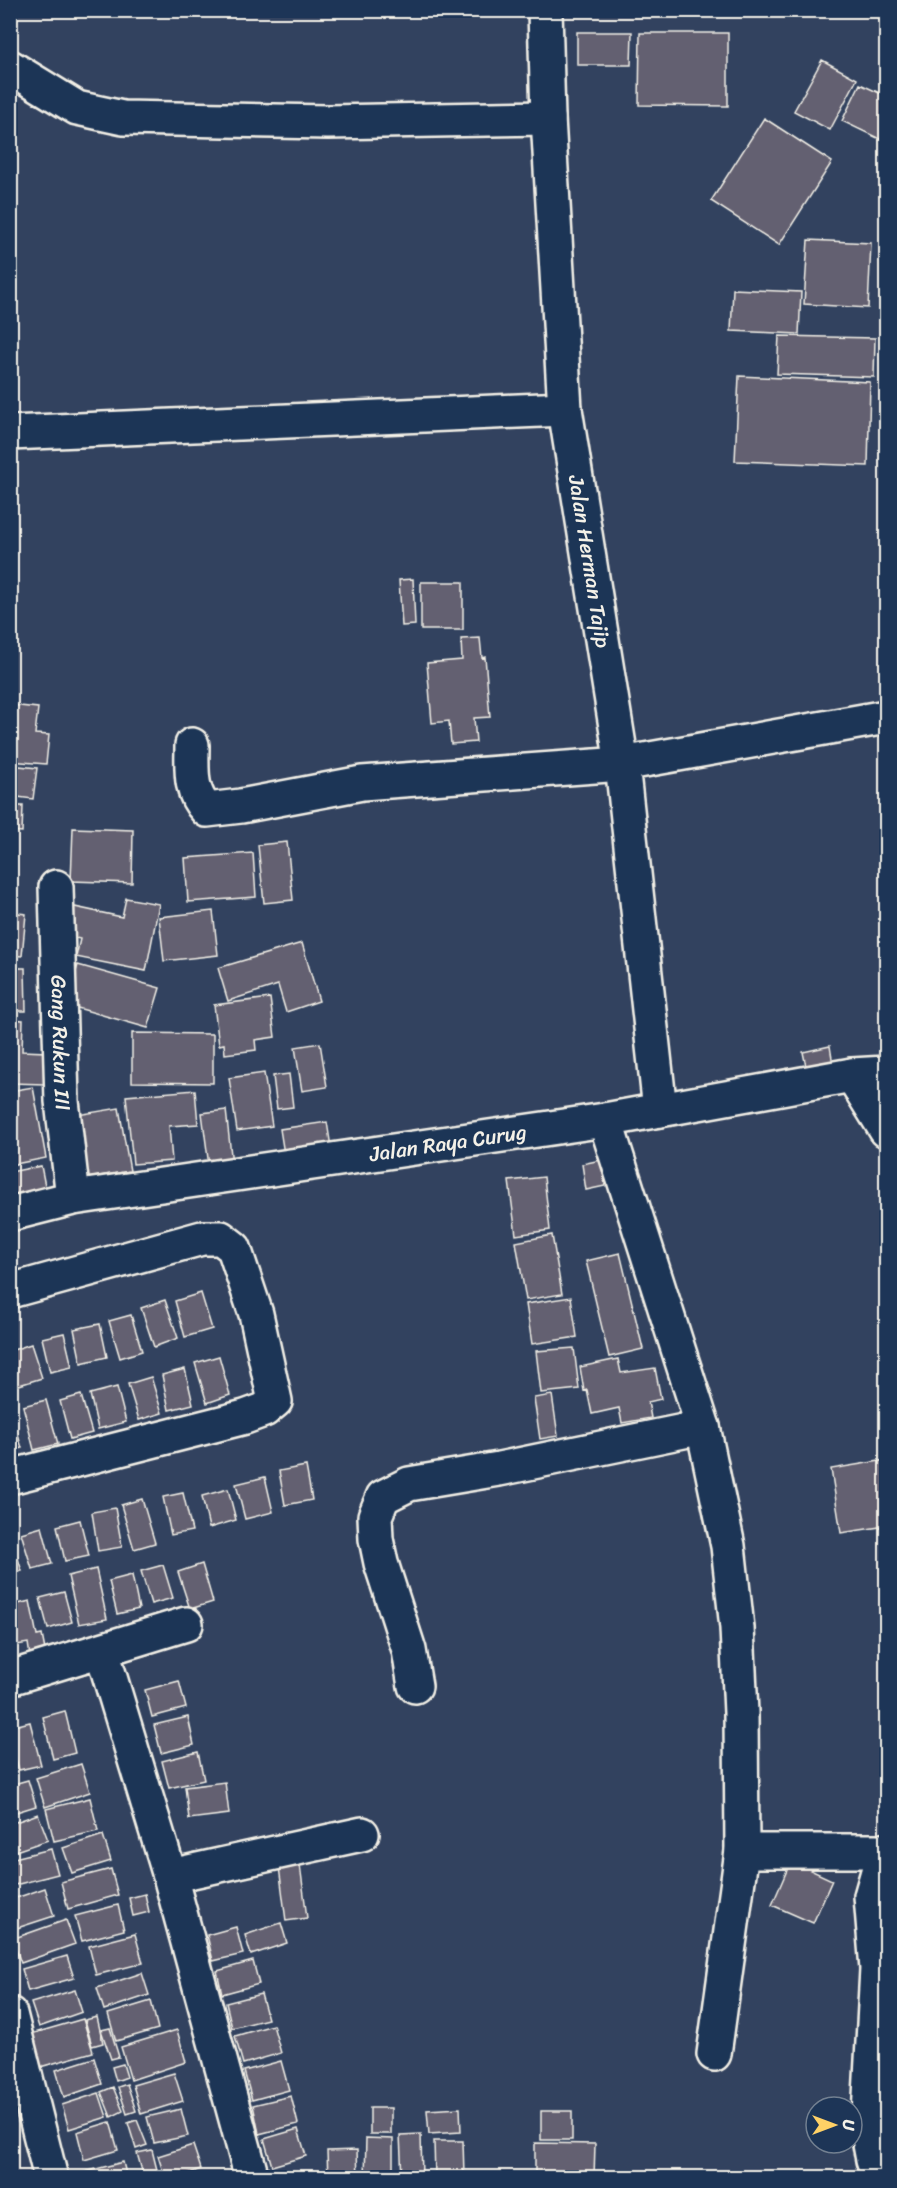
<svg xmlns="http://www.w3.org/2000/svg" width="897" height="2188" font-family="Sriracha,sans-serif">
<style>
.building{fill:#646071;stroke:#f4f1e8;stroke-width:1.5}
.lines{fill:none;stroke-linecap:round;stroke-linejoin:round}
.minor-casing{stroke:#f4f1e8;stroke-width:38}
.secondary-casing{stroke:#f4f1e8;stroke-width:38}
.minor{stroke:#1d3557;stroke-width:33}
.secondary{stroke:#1d3557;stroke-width:33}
.labels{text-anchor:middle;stroke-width:4.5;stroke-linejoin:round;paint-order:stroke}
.street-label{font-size:21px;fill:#f4f1e8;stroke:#1d3557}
</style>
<rect width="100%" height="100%" fill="#32425f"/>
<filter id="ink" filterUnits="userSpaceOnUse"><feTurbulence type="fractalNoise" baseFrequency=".0167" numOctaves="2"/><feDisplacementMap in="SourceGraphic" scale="12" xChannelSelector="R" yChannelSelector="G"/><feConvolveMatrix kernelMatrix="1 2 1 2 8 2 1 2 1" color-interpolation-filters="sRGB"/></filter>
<g filter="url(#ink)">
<path class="building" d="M577 32H632L631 65H577Z
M640 33H728V106L639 105Z
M822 60 857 79 830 130 794 111Z
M860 84 886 96V142L842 121Z
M764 118 832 162 779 245 711 201Z
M808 240 871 243 868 308 804 304Z
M733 289 801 292 799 334 731 331Z
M779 336 875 338 874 377 777 374Z
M739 376 870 382 868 466 735 461Z
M413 579 415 625 402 626 399 580Z
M421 582H463V630H421Z
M480 638 482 658 485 657 490 717 474 718 476 742 451 744 449 721 432 723 427 663 462 660 461 639Z
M10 705 38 708 35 734 49 735 46 764 10 761Z
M10 765 37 768 33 799 10 796Z
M10 806H23L22 832 10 831Z
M73 828 133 830 132 883 71 881Z
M287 842 293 900 264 903 258 845Z
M253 853 256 897 188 902 185 858Z
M126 898 159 904 146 971 76 957 80 939 64 935 70 906 122 917Z
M213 911 218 955 164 961 159 917Z
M10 912 26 914 22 956 10 955Z
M302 943 319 1001 286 1012 278 985 228 1001 218 968Z
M78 965 160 988 148 1028 67 1005Z
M10 968H25L26 1011H10Z
M270 998 275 1037 255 1040 256 1050 225 1054 224 1044 219 1045 214 1005Z
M10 1019 23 1020 22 1051 46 1052 45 1084 10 1083Z
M132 1033 213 1034V1083L132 1082Z
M320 1043 327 1087 302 1091 295 1047Z
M830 1046 835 1077 809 1081 803 1052Z
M264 1073 272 1126 237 1131 229 1078Z
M289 1074 293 1107 277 1109 273 1076Z
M33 1087 46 1158 10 1165V1091Z
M195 1090 198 1124 169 1126 172 1161 133 1164 126 1096Z
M119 1108 130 1171 87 1178 77 1115Z
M226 1110 232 1164 209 1166 202 1113Z
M327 1122 331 1147 284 1154 280 1129Z
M601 1160 605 1186 586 1190 582 1164Z
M41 1166 48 1201 10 1209V1172Z
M544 1177 550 1230 516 1235 509 1181Z
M552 1235 562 1294 526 1300 516 1242Z
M620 1253 643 1349 609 1357 586 1261Z
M201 1293 212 1329 185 1337 175 1301Z
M571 1297 577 1337 532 1344 526 1304Z
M165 1300 178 1338 154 1347 141 1308Z
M131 1315 142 1351 120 1358 109 1321Z
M100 1324 107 1357 81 1363 74 1329Z
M64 1333 72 1367 50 1372 42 1338Z
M31 1344 42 1378 16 1386 10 1369V1351Z
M574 1348 579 1389 541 1393 536 1351Z
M219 1356 230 1395 207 1403 195 1363Z
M618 1359 621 1373 655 1368 661 1399 648 1402 651 1418 622 1423 619 1408 592 1414 587 1390 584 1391 580 1367Z
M185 1369 193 1404 169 1410 162 1375Z
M151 1377 162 1413 139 1420 128 1384Z
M117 1387 126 1422 98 1429 90 1394Z
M81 1395 92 1433 70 1439 60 1401Z
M552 1395 558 1436 540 1439 534 1398Z
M46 1400 58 1444 34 1450 23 1406Z
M10 1416H12L22 1448 10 1451Z
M886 1460V1526L841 1533 831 1469Z
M306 1466 312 1500 285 1505 279 1471Z
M265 1477 273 1512 245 1519 236 1484Z
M228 1489 236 1520 209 1528 202 1496Z
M183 1493 192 1531 171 1535 163 1497Z
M142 1499 155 1543 134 1549 121 1505Z
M115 1508 122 1547 98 1551 92 1512Z
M80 1520 89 1556 65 1561 57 1526Z
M42 1527 52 1564 32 1569 21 1533Z
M10 1535 22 1571 10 1574Z
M202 1564 213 1602 190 1609 178 1572Z
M163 1565 173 1598 151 1604 141 1571Z
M96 1569 107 1619 79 1624 68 1576Z
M132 1575 139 1609 117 1614 109 1581Z
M64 1592 72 1622 48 1629 40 1598Z
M10 1594 14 1605 30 1601 37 1636 42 1635 47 1660 31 1663 28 1643 11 1646Z
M179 1681 186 1708 152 1717 145 1690Z
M65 1711 75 1753 53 1759 43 1717Z
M188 1717 194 1745 161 1753 154 1725Z
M30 1722 41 1765 19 1770 10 1738V1727Z
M198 1752 204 1780 169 1788 162 1761Z
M81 1764 90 1792 45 1807 36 1778Z
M28 1780 36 1806 10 1814V1785Z
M225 1782 229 1814 189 1819 185 1787Z
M90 1798 98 1831 54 1841 46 1809Z
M38 1814 48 1840 10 1853V1824Z
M103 1835 111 1861 72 1873 63 1848Z
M51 1849 58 1874 11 1886 10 1859Z
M299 1857 307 1918 286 1921 278 1859Z
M791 1861 832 1880 813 1923 772 1905Z
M111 1869 118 1895 68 1909 61 1882Z
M45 1888 54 1916 14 1929 10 1917V1900Z
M145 1894 149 1912 133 1916 129 1898Z
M118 1905 124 1930 82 1941 75 1916Z
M66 1920 75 1944 21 1963 12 1939Z
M281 1923 287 1943 251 1955 245 1935Z
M236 1927 243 1954 213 1961 207 1935Z
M135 1934 143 1963 96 1975 89 1946Z
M67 1956 74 1978 28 1991 22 1969Z
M253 1961 259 1984 222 1994 217 1971Z
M142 1973 149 1995 104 2010 97 1988Z
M75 1990 82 2012 39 2027 31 2003Z
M261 1994 268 2019 232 2028 226 2003Z
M151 2001 158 2029 116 2041 108 2014Z
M97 2017 103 2043 92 2046 85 2020Z
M83 2019 93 2052 33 2069 24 2036Z
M273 2025 281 2053 243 2064 235 2036Z
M110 2028 119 2057 111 2059 101 2030Z
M177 2030 186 2062 131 2080 121 2047Z
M94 2058 102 2084 64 2097 56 2070Z
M281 2061 289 2090 252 2100 244 2071Z
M123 2064 127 2077 116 2081 112 2067Z
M174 2073 183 2101 141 2114 133 2085Z
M127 2084 136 2111 127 2114 118 2087Z
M113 2087 123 2111 111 2117 101 2092Z
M99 2093 107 2117 69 2129 62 2105Z
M291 2096 298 2124 259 2134 253 2105Z
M370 2108H391V2134H370Z
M460 2108 461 2132 429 2134 427 2110Z
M181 2109 188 2136 154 2143 147 2117Z
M541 2111H572V2140H541Z
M137 2120 147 2145 136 2149 128 2123Z
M110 2122 118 2150 84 2160 77 2132Z
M298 2129 306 2156 272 2166 264 2139Z
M421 2134 422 2178H402L400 2135Z
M366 2138 393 2139V2178H365Z
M434 2141H463L464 2175 435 2176Z
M535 2143 595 2144 594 2178H535Z
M193 2145 201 2169 175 2178H165L158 2156Z
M152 2150 159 2178H144L137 2153Z
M357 2150 358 2178H328L327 2151Z
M123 2162 127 2178H82L81 2173Z"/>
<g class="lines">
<g class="minor-casing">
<g id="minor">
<path id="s1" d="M545 10 548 118 565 409 622 764 660 1110"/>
<path d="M10 67 77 108 123 118 328 122 548 118"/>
<path d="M10 433 565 409"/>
<path d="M192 745C192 769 189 792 207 810L241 806 362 783 622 764 886 717"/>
<path id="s2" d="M56 887 62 1101 73 1198"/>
<path d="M852 1075 886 1130"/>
<path d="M605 1120 703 1427 728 1546 737 1628 741 1713 742 1851 714 2054"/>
<path d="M10 1291 202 1238H221L234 1248 256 1314 275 1401 264 1410 245 1417 10 1477"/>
<path d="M102 1651 170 1876 252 2178"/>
<path d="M10 1678 186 1624"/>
<path d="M415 1686 409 1650 381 1563 376 1539 375 1516 383 1497 409 1484 499 1469 703 1427"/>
<path d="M742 1851H886"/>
<path d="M170 1876 362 1834"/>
<path d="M10 2014 51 2178"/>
<path d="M879 2178 873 2160 868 2133 877 1969 871 1896 879 1868 886 1861"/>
</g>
</g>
<g class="secondary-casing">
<g id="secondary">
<path id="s3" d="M10 1214 73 1198 605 1120 852 1075 886 1073"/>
</g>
</g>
<use href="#minor" class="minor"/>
<use href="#secondary" class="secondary"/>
</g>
</g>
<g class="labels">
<g class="street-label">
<text dy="7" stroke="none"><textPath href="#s1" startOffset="554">Jalan Herman Tajip</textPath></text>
<text dy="7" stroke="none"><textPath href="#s2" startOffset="156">Gang Rukun III</textPath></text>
<text dy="7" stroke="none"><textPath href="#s3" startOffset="444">Jalan Raya Curug</textPath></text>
</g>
</g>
<rect width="897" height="2188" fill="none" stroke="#1d3557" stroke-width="36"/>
<rect x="18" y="18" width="861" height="2152" fill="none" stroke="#f4f1e8" stroke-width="2" filter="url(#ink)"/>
<g transform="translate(834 2125) rotate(90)"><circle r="28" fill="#1d3557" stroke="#738091" stroke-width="1.5"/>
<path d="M0-4.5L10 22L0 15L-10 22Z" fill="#ffd166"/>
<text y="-9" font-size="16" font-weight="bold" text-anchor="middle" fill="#f4f1e8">U</text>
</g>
</svg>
